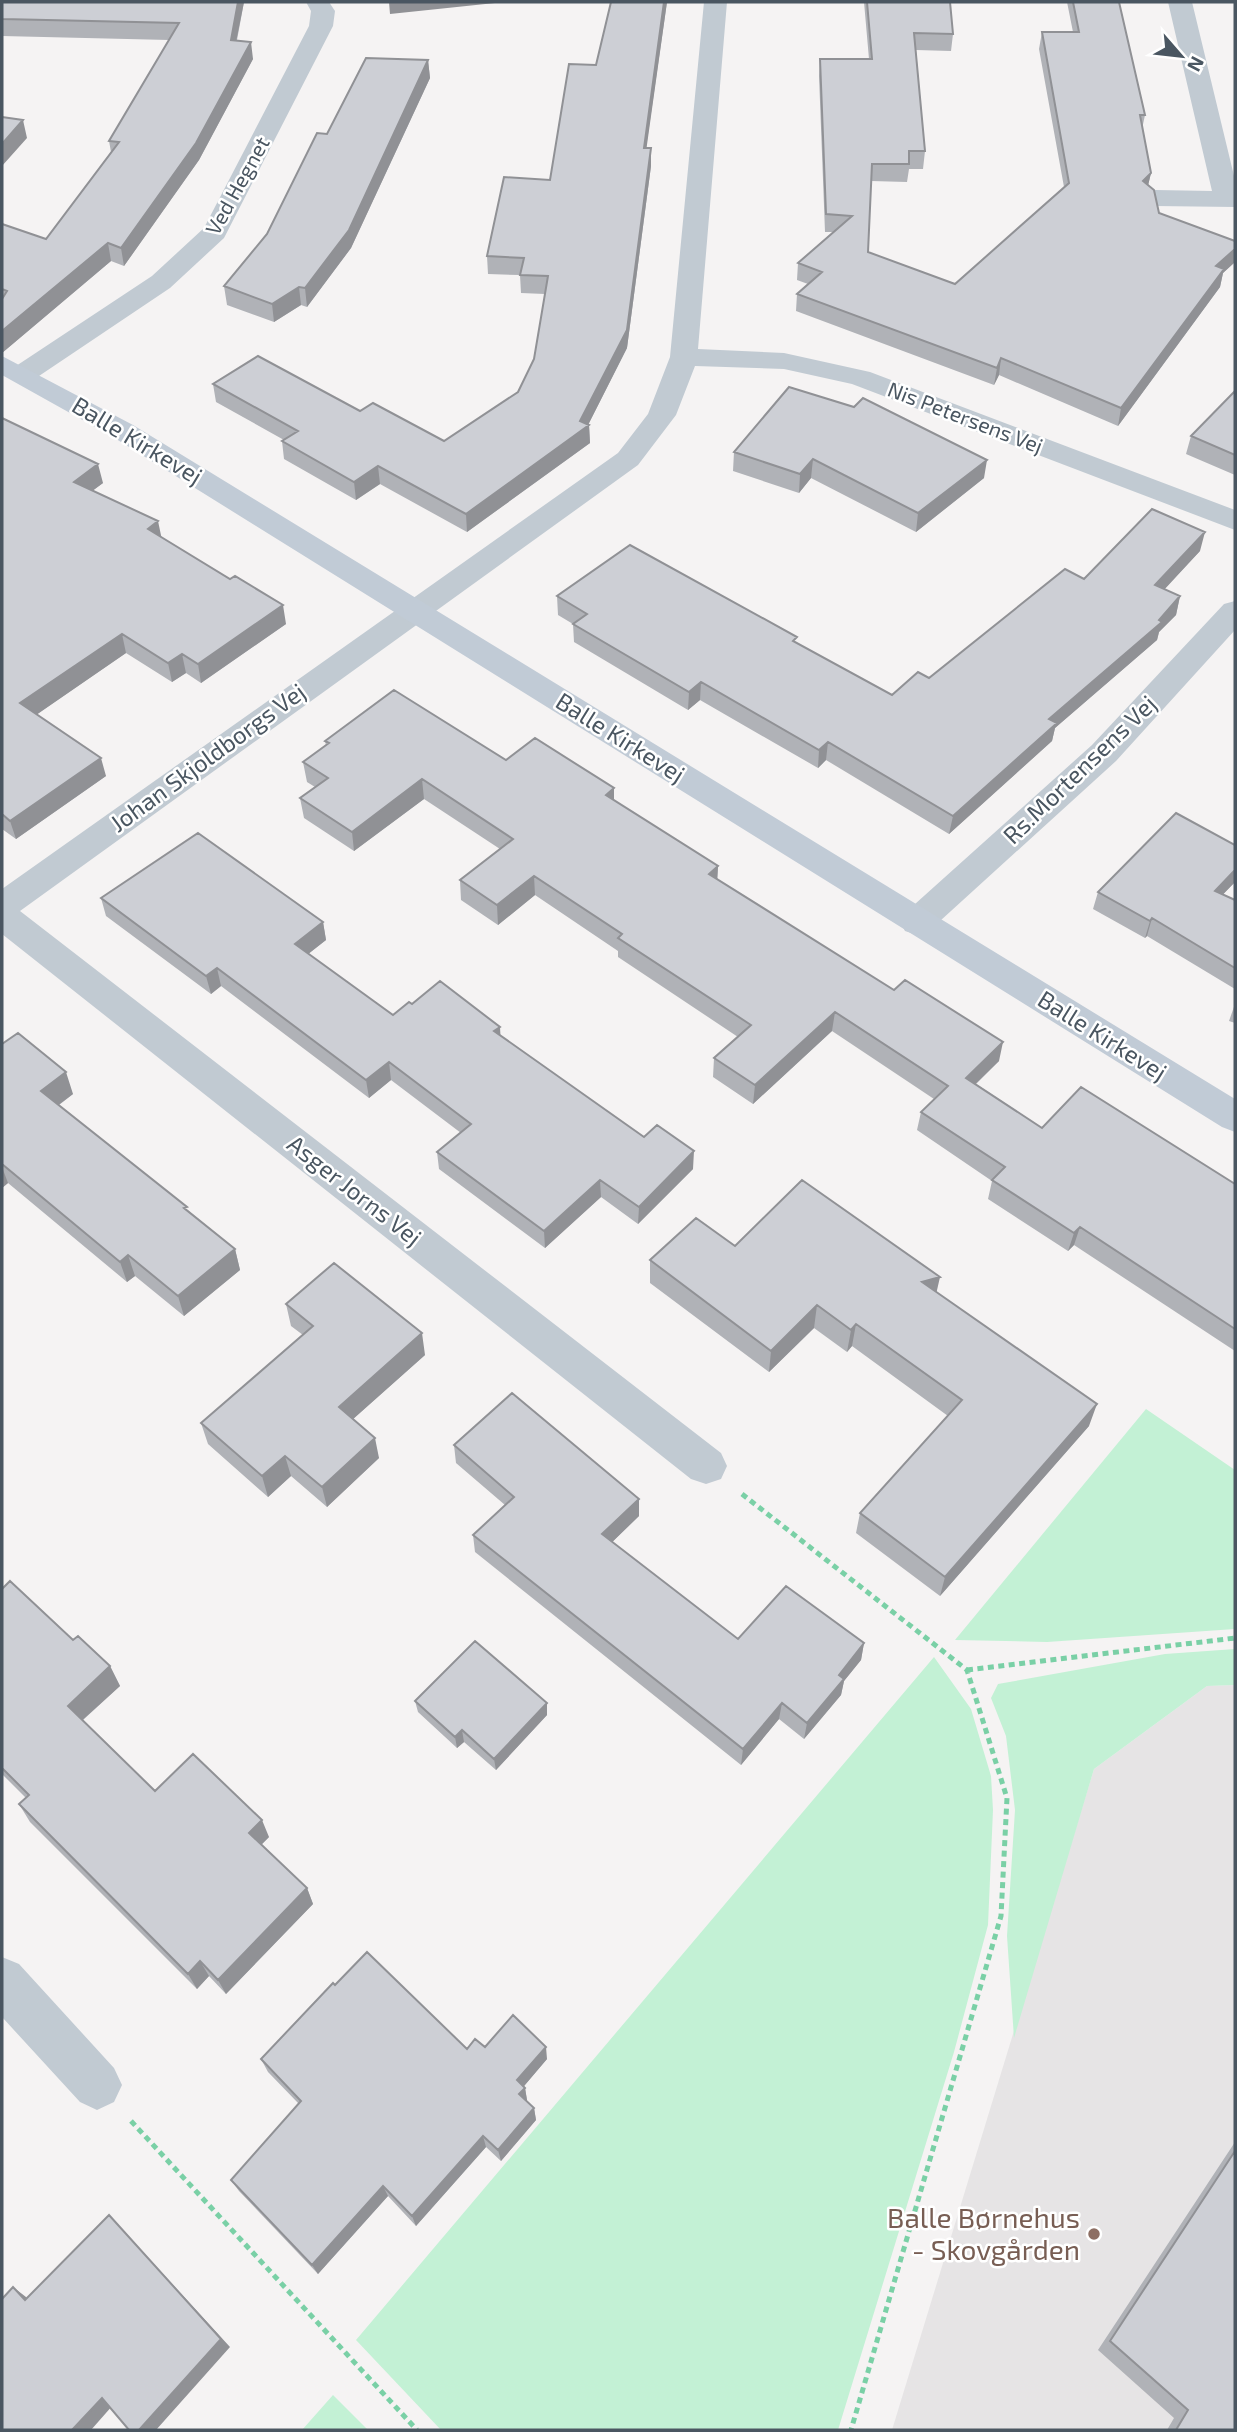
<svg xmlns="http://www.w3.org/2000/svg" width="1237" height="2432" font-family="'Exo 2',sans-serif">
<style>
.education{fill:#e6e4e5}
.green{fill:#c3f1d5}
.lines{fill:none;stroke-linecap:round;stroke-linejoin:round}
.path{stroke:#7ad0a6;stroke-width:5;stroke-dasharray:6 4.5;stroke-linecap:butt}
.street{fill:#c1cad2;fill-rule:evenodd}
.secondary{fill:#c1cbd6;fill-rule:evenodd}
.wall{fill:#b0b2b7}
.shaded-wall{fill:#909195}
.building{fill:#cdcfd5;stroke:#909195;stroke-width:2}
.education-dot{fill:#8d6e63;stroke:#fff;stroke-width:2.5}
.labels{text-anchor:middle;stroke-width:5;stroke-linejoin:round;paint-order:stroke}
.far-street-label{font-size:21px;fill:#4a5661;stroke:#fff}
.street-label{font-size:24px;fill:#4a5661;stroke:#fff}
.near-education-label{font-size:28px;fill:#785e54;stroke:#fff;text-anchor:end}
</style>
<rect width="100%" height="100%" fill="#f5f3f3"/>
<path class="education" d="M1235 1685V2430H892L1094 1769 1207 1686Z"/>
<path class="green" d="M1146 1409 1235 1470V1629L1047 1642 955 1640Z
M1235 1649V1685L1207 1686 1094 1769 1014 2038 1007 1936 1015 1810 1006 1736 991 1698 998 1684 1165 1654Z
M934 1657 971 1709 991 1776 993 1810 988 1925 954 2052 838 2430H441L356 2340Z
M333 2395 368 2430H302Z"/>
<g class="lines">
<path class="path" d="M742 1494 967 1670 1007 1798 1001 1916 851 2430
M967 1670 1235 1638
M131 2121 417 2430"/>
<path class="street" d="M306 2H329L335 11 333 26 224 238 170 288 33 380H13L9 374 13 368 152 276 204 228 309 26 311 11Z
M704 2H727L698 349 784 353 870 372 1235 510V530L852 384 784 369 695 366 676 415 638 465 20 911 721 1453 727 1466 721 1479 706 1484 691 1479 2 934V889L618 453 648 414 670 357Z
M1168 2H1192L1235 180V207L1155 206 1146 203 1142 198 1146 193 1155 190 1212 191Z
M1235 601V630L1116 761 929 931 917 935 905 931 900 922 905 913 1092 745 1224 604Z
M2 1957 19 1964 114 2068 122 2085 114 2102 97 2110 80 2102 2 2017Z"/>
<path class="secondary" d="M2 356 133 425 1235 1099V1132L1222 1127 113 437 2 375Z"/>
</g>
<path class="wall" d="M2 2H244L237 40 253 59 199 160 124 266 111 261 2 353V224L46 239 111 152 109 141 169 40 2 36Z
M611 2H667L646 148 651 166 627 348 588 425H589L590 443 467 532 380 484 356 500 284 459 282 441 284 440 216 402 213 384 360 411 444 441 518 392 534 359 545 294 521 293 520 275 488 274 487 256 550 180 596 65Z
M864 2H950L953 34 951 51 916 50 925 151 923 169H909L907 182 871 181 868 252 955 284 1064 187 1039 49 1042 32H1073L1067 2H1119L1145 115 1142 129 1151 173 1148 185 1159 213 1235 241V262L1223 273 1220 287 1118 426 999 375 994 385 796 311 797 294 808 284 797 280 798 263 833 232H825L819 76 820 59H869Z
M428 60 430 78 351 248 307 307 301 305 274 322 227 305 224 286 267 234 327 134Z
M789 387 984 478 916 532 811 478 799 493 733 471 734 452Z
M1235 391V475L1186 454 1191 436Z
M2 418 103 483 93 490 286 624 201 683 186 673 172 682 126 653 37 714 106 776 16 839 2 829Z
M1200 551 1164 589 1180 596 1176 615 1159 632 1157 640 1055 728 1052 741 949 834 826 760 818 768 700 700 688 710 574 642 573 624 558 615 557 596 797 643 892 695 929 678 1084 579Z
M325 741 506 760 614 788V800L718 866 717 879 999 1061 976 1084 1042 1128 1235 1184V1351L1074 1245 1068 1251 988 1199 992 1181 917 1130 921 1112 934 1099 832 1031 753 1104 713 1077 714 1058 738 1037 618 957V951L535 895 498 925 461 900 460 880 500 849 424 799 354 851 304 818 300 798 315 787 307 782 303 762 326 745Z
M1235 845V882L1222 895 1235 900V989L1147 936 1145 938 1093 909 1098 892Z
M101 898 323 922 326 940 308 954 393 1015 412 1004 500 1027V1035L644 1137 693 1169 638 1224 601 1197 545 1248 439 1169 437 1152 461 1133 391 1080 369 1098 221 986 211 994 106 916Z
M1235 1004V1023L1229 1021Z
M2 1044 73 1094 59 1105 235 1249 240 1270 184 1316 135 1276 127 1282 8 1183 2 1188Z
M735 1246 936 1292 1089 1426 940 1596 856 1533 860 1513 948 1416 852 1346 847 1352 814 1328 769 1372 650 1283V1260Z
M286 1304 425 1355 353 1419 379 1458 327 1507 291 1476 268 1497 208 1444 201 1423 303 1335 291 1326Z
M454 1445 639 1516 612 1542 738 1639 864 1643 861 1660 844 1681 841 1695 804 1739 779 1719 741 1765 475 1552 473 1535 505 1505 456 1463Z
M2 1589 110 1666 120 1686 83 1720 155 1791 269 1837 261 1845 307 1888 313 1904 226 1994 209 1976 197 1989 30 1822 19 1804 26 1798 2 1774Z
M415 1701 547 1715 496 1770 464 1742 457 1748 418 1712Z
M335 1985 467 2049 485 2047 547 2059 524 2086 525 2088 527 2100 526 2101 534 2108 536 2120 501 2161 486 2147 416 2226 388 2196 318 2274 239 2191 231 2180 299 2104 268 2072 261 2059Z
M1235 2142V2430H1167L1174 2418 1098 2350Z"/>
<path class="shaded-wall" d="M238 2H244L233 57 231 40Z
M389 2H495V3L390 14Z
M664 2H667L644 166V148Z
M251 42 253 59 199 160 124 266 121 248Z
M428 60 430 78 351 248 307 307 305 288Z
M23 120 27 138 2 166V144Z
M651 148V166L627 348 587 427 589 425 590 443 467 532 466 514 580 421Z
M1151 173 1147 190 1143 181Z
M108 243 111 261 2 353V331Z
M1235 249V262L1223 273 1220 287 1118 426 1121 408 1216 266Z
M299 287 301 305 274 322 272 304Z
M1001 358 999 375 994 385 997 368Z
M813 459 811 478 799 493 800 474Z
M987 460 984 478 916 532 918 513Z
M98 464 103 483 79 501 74 482Z
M378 466 380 484 356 500 354 482Z
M158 521 162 540 148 529Z
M1205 532 1200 551 1151 604 1155 585Z
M1180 596 1176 615 1159 632 1157 640 1055 728 1052 741 949 834 953 816 1049 719 1159 620Z
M283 605 286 624 201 683 198 664Z
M122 634 126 653 26 722 20 703Z
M182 654 186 673 172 682 168 663Z
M701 682 700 700 688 710 689 692Z
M828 742 826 760 818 768 819 750Z
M101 758 106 776 16 839 10 821Z
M422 779 424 799 354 851 352 832Z
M614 788V808L606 795Z
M718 866 717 886 709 874Z
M1235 870V882L1209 909 1215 891Z
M534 876 535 895 498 925 497 905Z
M1152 918 1147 936 1145 938 1150 921Z
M323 922 326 940 298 962 295 944Z
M217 968 221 986 211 994 206 976Z
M835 1012 832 1031 753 1104 755 1085Z
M500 1027 501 1045 494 1031Z
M1003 1042 999 1061 962 1097 966 1078Z
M389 1062 391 1080 369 1098 366 1080Z
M66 1072 73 1094 49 1112 41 1091Z
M694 1151 693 1169 638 1224 639 1207Z
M2 1167 8 1183 2 1188Z
M600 1180 601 1197 545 1248 544 1231Z
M1080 1227 1074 1245 1068 1251 1074 1233Z
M235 1249 240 1270 184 1316 178 1296Z
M128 1255 135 1276 127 1282 120 1262Z
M940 1277 935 1299 922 1282Z
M817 1305 814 1328 769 1372 771 1351Z
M856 1324 852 1346 847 1352 851 1330Z
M422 1333 425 1355 343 1428 339 1407Z
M1097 1404 1089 1426 940 1596 945 1577Z
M375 1438 379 1458 327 1507 322 1487Z
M285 1456 291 1476 268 1497 262 1476Z
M639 1499V1516L602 1552V1534Z
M864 1643 861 1660 844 1681 841 1695 804 1739 807 1723 839 1675Z
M110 1666 120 1686 78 1724 68 1706Z
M547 1703V1715L496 1770 494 1759Z
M782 1703 779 1719 741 1765 743 1749Z
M462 1730 464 1742 457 1748 455 1737Z
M262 1820 269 1837 256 1850 249 1833Z
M307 1888 313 1904 226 1994 218 1980Z
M200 1961 209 1976 197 1989 188 1974Z
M546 2047 547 2059 519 2092 517 2080Z
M525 2088 527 2100 521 2106 519 2094Z
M534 2108 536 2120 501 2161 498 2150Z
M483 2136 486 2147 416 2226 412 2216Z
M383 2186 388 2196 318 2274 312 2265Z
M109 2215 230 2347 156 2430H139Z
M13 2287 26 2297 38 2309 25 2300Z
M102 2398 113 2405 91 2430H72Z"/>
<path class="building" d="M2 2H238L231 40 251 42 196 143 121 248 108 243 2 331V299L7 291 2 289V224L46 239 119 142 109 141 179 23 2 19Z
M611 2H664L644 148H651L627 330 580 421 589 425 466 514 378 466 354 482 282 441 298 431 213 384 258 356 360 411 373 403 444 441 518 392 534 359 548 276 520 275 524 258 487 256 504 177 550 180 569 64 596 65Z
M867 2H950L953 34 914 33 925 151H909V164H872L868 252 955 284 1069 183 1042 32H1079L1073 2H1119L1145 115H1140L1151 173 1143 181 1154 190 1159 213 1235 241V249L1216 266 1224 269 1121 408 1001 358 997 368 797 294 822 272 798 263 852 216 826 214 820 59H872Z
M366 58 428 60 349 230 305 288 299 287 272 304 224 286 267 234 317 133 327 134Z
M2 117 23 120 2 144Z
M789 387 854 407 863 398 987 460 918 513 813 459 800 474 734 452Z
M1235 391V455L1191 436Z
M2 418 98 464 74 482 158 521 148 529 230 579 235 576 283 605 198 664 182 654 168 663 122 634 20 703 101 758 10 821 2 814Z
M1152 509 1205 532 1155 585 1180 596 1159 620 1162 622 1049 719 1057 723 953 816 828 742 819 750 701 682 689 692 573 624 587 614 557 596 630 545 797 637 793 641 892 695 918 672 929 678 1065 569 1084 579Z
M394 690 506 760 535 738 614 788 606 795 718 866 709 874 894 990 905 980 1003 1042 966 1078 1042 1128 1081 1087 1235 1184V1329L1080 1227 1074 1233 992 1180 1005 1167 921 1112 948 1086 835 1012 755 1085 714 1058 751 1025 618 938 622 934 534 876 497 905 460 880 513 839 422 779 352 832 300 798 328 778 303 762 329 743 325 741Z
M1176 813 1235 845V870L1215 891 1235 900V968L1152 918 1150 921 1098 892Z
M198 833 323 922 295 944 393 1015 409 1002 412 1004 440 981 500 1027 494 1031 644 1137 657 1125 694 1151 639 1207 600 1180 544 1231 437 1152 471 1124 389 1062 366 1080 217 968 206 976 101 898Z
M18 1033 66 1072 41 1091 187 1207 184 1208 235 1249 178 1296 128 1255 120 1262 2 1164V1044Z
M802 1180 940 1277 922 1282 1097 1404 945 1577 860 1513 962 1400 856 1324 851 1330 817 1305 771 1351 650 1260 696 1218 735 1246Z
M334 1263 422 1333 339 1407 375 1438 322 1487 285 1456 262 1476 201 1423 313 1326 286 1304Z
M512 1393 639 1499 602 1534 738 1639 786 1586 864 1643 839 1675 844 1679 807 1723 782 1703 743 1749 473 1535 514 1497 454 1445Z
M10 1581 73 1640 78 1636 110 1666 68 1706 155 1791 193 1754 262 1820 249 1833 307 1888 218 1980 200 1961 188 1974 19 1804 29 1795 2 1768V1589Z
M475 1641 547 1703 494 1759 462 1730 455 1737 415 1701Z
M367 1952 467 2049 475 2039 485 2047 513 2015 546 2047 517 2080 525 2088 519 2094 534 2108 498 2150 483 2136 412 2216 383 2186 312 2265 231 2180 301 2101 261 2059 333 1983 335 1985Z
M1235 2151V2430H1176L1188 2410 1110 2341Z
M109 2215 221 2339 139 2430H129L102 2398 72 2430H2V2299L13 2287 25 2300Z"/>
<circle class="education-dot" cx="1094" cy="2234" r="7"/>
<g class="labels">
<g class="far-street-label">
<text transform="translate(238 186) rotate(-61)" y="7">Ved Hegnet</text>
<text transform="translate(965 418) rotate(21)" y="7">Nis Petersens Vej</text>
</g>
<g class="street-label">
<text transform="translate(137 441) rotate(31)" y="8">Balle Kirkevej</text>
<text transform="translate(620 738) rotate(32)" y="8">Balle Kirkevej</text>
<text transform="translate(208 758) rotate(-36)" y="8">Johan Skjoldborgs Vej</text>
<text transform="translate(1080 770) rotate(-44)" y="8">Rs.Mortensens Vej</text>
<text transform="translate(1102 1036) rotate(32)" y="8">Balle Kirkevej</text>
<text transform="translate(354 1191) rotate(38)" y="8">Asger Jorns Vej</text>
</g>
<g class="near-education-label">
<text x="1080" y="2228">Balle Børnehus<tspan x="1080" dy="32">- Skovgården</tspan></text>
</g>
</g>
<rect width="1237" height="2432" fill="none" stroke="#4a5661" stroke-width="7"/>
<g transform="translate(1181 56) rotate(118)" stroke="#ffffff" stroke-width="5" paint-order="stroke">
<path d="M0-5L12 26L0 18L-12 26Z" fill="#4a5661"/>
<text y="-10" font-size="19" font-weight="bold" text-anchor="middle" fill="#4a5661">N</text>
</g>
</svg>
